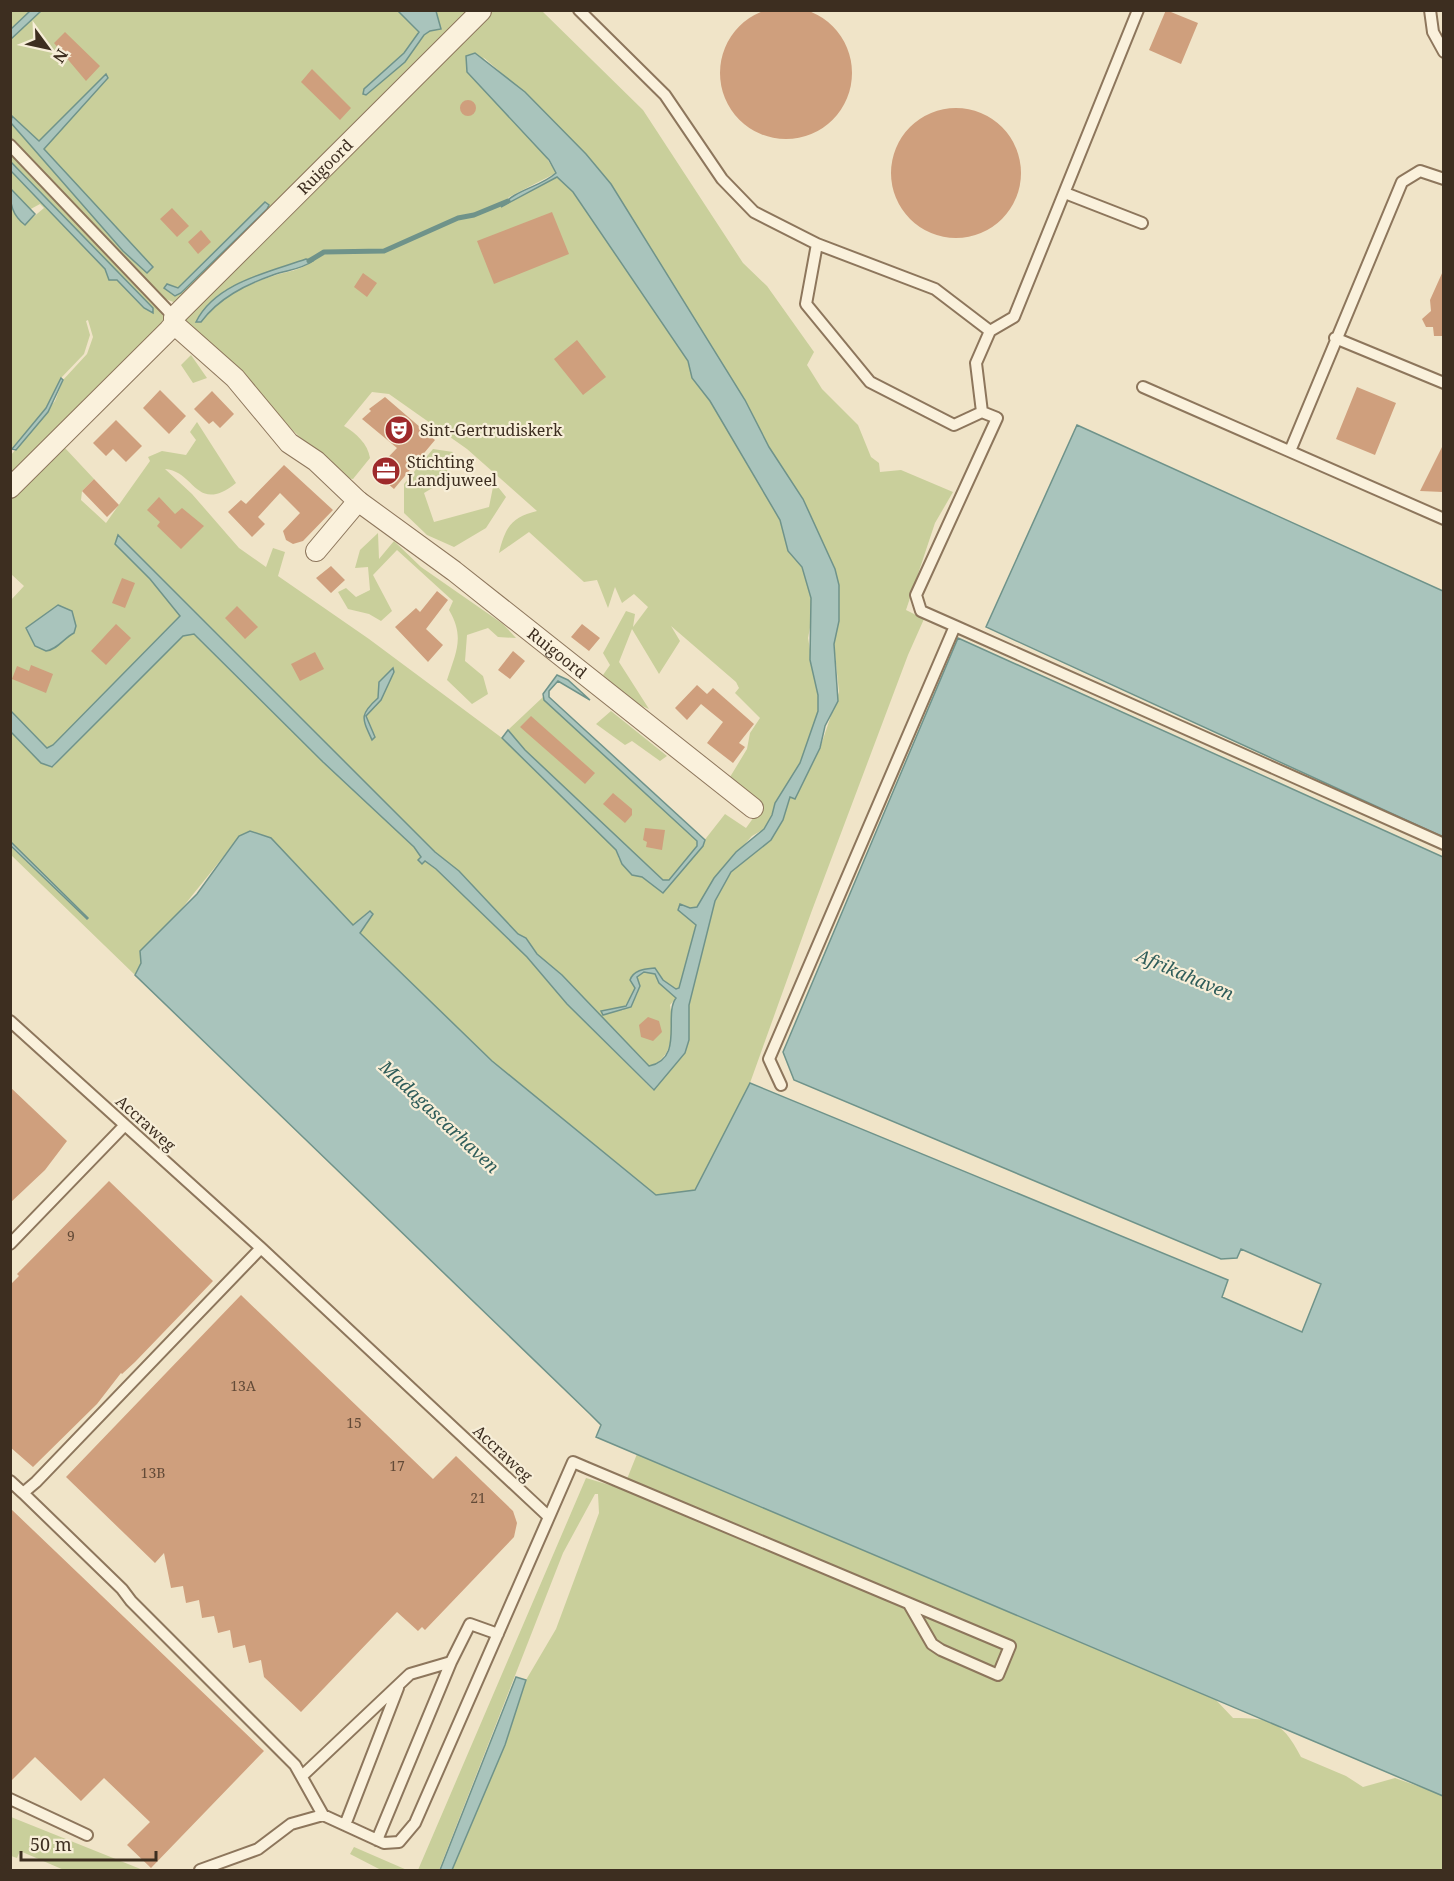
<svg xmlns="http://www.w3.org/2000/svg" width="1454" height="1881" font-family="'Noto Serif',serif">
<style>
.green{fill:#c9cf9b;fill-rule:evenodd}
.water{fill:#a9c4bc;stroke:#6f938a;stroke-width:1.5}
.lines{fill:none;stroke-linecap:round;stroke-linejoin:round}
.stream{stroke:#6f938a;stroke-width:5}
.building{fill:#cf9f7d}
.lane-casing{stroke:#8d765c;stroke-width:14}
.street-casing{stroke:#8d765c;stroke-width:22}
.lane{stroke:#faf1dc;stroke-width:10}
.street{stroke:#faf1dc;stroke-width:20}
.labels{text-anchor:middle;stroke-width:4.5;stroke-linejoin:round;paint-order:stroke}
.number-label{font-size:14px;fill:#624a37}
.street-label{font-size:16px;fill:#3d2e20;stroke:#f7eed8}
.poi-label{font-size:16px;fill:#3d2e20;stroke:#f7eed8;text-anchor:start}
.water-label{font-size:18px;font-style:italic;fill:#2f5d5a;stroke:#f7eed8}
</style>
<rect width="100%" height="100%" fill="#f0e4c8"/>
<path class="green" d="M10 11H474L176 303 163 298 11 137Z
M488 11H542L643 110 743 263 767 286 814 352 807 365 822 389 858 425 871 457 879 463 880 472 901 470 953 492 935 523 906 610 924 619 908 655 811 913 750 1083 695 1190 656 1195 492 1061 359 933 367 924 369 911 353 925 271 838 239 836C205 882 164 926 135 975L11 855 10 846 88 918 11 843V732L41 763 53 767 183 636 194 634 323 762 414 847 421 857 418 860 422 864 425 861 436 869 527 957 567 1004 653 1090 685 1053 689 1040V1005L715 901 731 872 771 840 783 820 790 797 795 799 820 748 839 692 834 644 839 621V585L835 569 803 499 769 447 745 400 611 184C572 138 529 96 483 57L556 173 509 197 503 206 557 177 573 192 688 361 692 378 710 401 780 520 788 551 802 567 811 598 812 617 808 638 818 695V711L800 763 775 803 772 815 764 829 752 836 714 878 697 907 690 908 684 906 678 910 696 925 679 988 676 989 663 980 655 968 640 970 632 976 636 988 622 1011C635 1000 642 994 637 977L644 972 655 974 659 983 676 998 670 1005C674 1026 675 1059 649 1066L562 975 537 954 526 938 518 934 459 871 435 852 119 535 115 544 150 579 180 616 53 745 48 748 11 711V600L24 586 11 574V499L65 448 94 479 82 491 81 500 106 523 150 461 148 457 162 451 186 455 196 440 190 432 197 422 236 483C196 515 195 471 165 469L192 494 239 548 266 567 273 548 285 552 278 576 369 639 502 738 616 850 619 859 632 875 642 877 663 893 725 814 746 828 759 810 727 782 747 749 750 733 760 718 735 693 739 688 736 682 671 626 680 641 659 674 632 629 619 662 649 709 635 703 603 675 610 665 603 653 626 611 635 614 633 627 648 607 634 594 622 603 615 587 608 608 597 580 584 582 529 532 499 553C505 528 511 517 537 511L467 449 389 394 372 392 344 426C356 433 368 444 370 458L353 479 345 478C288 431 240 373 185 323L184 320ZM312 261C301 271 287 271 273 276 245 285 219 298 201 322L225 290Z
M11 150 160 309 164 318 163 327 11 478V455L55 401 63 380 87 354 93 337 88 320 86 321 90 335 84 354 61 378 46 408 11 450ZM40 204 44 208 25 224 16 217Z
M191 355 207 378 193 383 181 365Z
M433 449 453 452 444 481 424 493 434 522 489 507 494 482 506 497 486 528 454 547 427 535 404 513V484Z
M378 533 379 559 394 541 421 567 503 624 516 638 498 637 488 628 467 635 465 661 483 676 488 694 472 704 447 680C456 652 465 637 449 610L453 601 397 550 373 575 392 611 381 621 369 614 348 609 338 592 346 588 356 597 370 590 368 567 355 568 360 550Z
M543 697 697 841V846L669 880H663C610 833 553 785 508 730Z
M611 711 667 756 660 761 632 741 625 745 596 724Z
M637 1454 1216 1700 1233 1718C1272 1718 1283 1722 1301 1757L1346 1776 1363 1787 1395 1778 1443 1795V1870H452L505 1745 526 1680 556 1629 599 1513 598 1494H595L563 1553 439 1870H418L586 1478 623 1489Z
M10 1817H11L143 1870H64L20 1851 17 1858 11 1856Z
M354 1847 407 1870H381L350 1854Z"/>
<path class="water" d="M30 11H41L11 39V29Z
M398 11H436L441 29 430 31 424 35 405 62 366 95 363 94 364 89 404 53 419 32Z
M475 53 525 92 586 154 611 184 745 400 769 447 803 499 835 569 839 585V621L834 644 838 701 825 726 820 748 795 799 790 797 783 820 771 840 731 872 715 901 689 1005V1040L685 1053 654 1090 567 1004 527 957 436 869 425 861 422 864 418 860 421 857 414 847 323 762 194 634 183 636 52 767 41 763 11 732V711L47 748 53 745 180 616 150 579 115 544 118 535 435 852 459 871 518 934 526 938 537 954 562 975 649 1066C685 1058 663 1015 676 998L659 983 655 974 644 972 637 977 640 986 631 1007 603 1015 601 1011 626 1006 635 988 630 980C634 969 646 969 655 968L663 980 676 989 679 988 696 925 678 910 680 904 690 908 697 907 714 878 736 852 764 829 772 815 775 803 800 763 818 711V695L810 660 811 598 802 567 788 551 780 520 710 401 692 378 688 361 573 192 557 177 501 207C515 189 539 188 556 173L549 160 467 72 466 56Z
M106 74 108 78 44 149 153 267 147 273 123 251 11 123 12 116 39 141Z
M11 162 153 308V313L144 308 117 280H109L105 269 11 171Z
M10 188 35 214 25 225C12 215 10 204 10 188Z
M265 202 269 205 267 209 181 293 175 296 164 288 167 284 178 288Z
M306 259 313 261C300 270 287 270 273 275 245 285 219 298 201 322H196C215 283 269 272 306 259Z
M61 378 63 380 48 412 16 450 12 449 46 408Z
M1077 425 1443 591V837L986 627Z
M58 605 72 611 76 626 74 633C64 638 57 650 46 651L35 646 26 628Z
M958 638 1443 857V1796L596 1437 601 1425 590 1414 135 975 141 963 140 951 197 894 239 836 250 831 271 838 353 925 370 911 373 914 360 933 492 1061 656 1195 695 1190 750 1083 1228 1280 1222 1297 1302 1332 1321 1284 1241 1249 1237 1258 1221 1259 794 1080 783 1052Z
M393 668 394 672 381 700 366 716 375 737 372 740C362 718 359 715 378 698L379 682Z
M557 675 568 680 590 700 558 681 549 691V697L705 840 703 846 663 893 642 877 632 875 622 864 616 850 502 738 508 730 525 750 663 880H669L697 846V841L544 700 543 694Z
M11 842 88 918 87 919 11 846Z
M516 1677 526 1680 505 1745 452 1870H440Z"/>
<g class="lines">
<path class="stream" d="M309 261 324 252 384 251 458 218 474 215 508 201"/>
</g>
<path class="building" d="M720 73a66 66 0 1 1 132 0a66 66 0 1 1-132 0Z
M1166 10 1198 23 1181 64 1149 50Z
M65 32 100 66 86 81 54 43Z
M312 69 351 108 340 120 301 82Z
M460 108a8 8 0 1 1 16 0a8 8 0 1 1-16 0Z
M891 173a65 65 0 1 1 130 0a65 65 0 1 1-130 0Z
M172 208 189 226 177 237 160 219Z
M552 212 569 254 494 284 477 241Z
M201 230 211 242 198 254 188 242Z
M1443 271V336H1434L1433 327H1426L1422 319 1431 311 1430 300Z
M363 273 377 283 367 297 354 287Z
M577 340 606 377 583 395 554 359Z
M1357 387 1396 403 1375 455 1336 439Z
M160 390 186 416 169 434 143 408Z
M212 391 234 414 220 428 213 421 209 424 194 409Z
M385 397 435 440 394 489 374 472 397 448 362 419 371 411 369 409Z
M116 420 142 446 126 462 113 449 106 456 93 443Z
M1443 445V492L1420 491Z
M284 465 333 510 303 541 293 544 286 540 283 531 300 513 280 493 258 517 265 524 252 537 228 512 241 500 246 504Z
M94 479 119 505 107 517 82 491Z
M159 497 175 514 182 508 204 526 181 549 157 526 160 522 147 510Z
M331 566 345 580 331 593 316 578Z
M122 578 135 583 125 608 112 603Z
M437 591 448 600 426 629 443 645 428 662 395 627 416 608 420 612Z
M237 606 258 627 245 639 225 618Z
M116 624 131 638 106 665 91 651Z
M582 624 600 638 589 651 571 637Z
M513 651 525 661 510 679 498 670Z
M315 652 324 669 300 681 291 664Z
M31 665 53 674 46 693 12 679 17 666 29 671Z
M697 685 707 694 713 688 754 724 739 743 745 747 733 763 707 743 723 722 701 704 687 720 675 708Z
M531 716 595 773 585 784 520 727Z
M613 793 632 809V815L625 823 603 804Z
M645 828 665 830 662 850 646 847 647 842 643 840Z
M648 1017 659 1021 662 1032 653 1041 641 1037 639 1025Z
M10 1087 67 1141 45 1170 10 1203Z
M109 1181 213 1281 135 1362 122 1374 121 1373 97 1404 33 1467 10 1447V1285L19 1276 17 1274Z
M241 1295 433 1479 456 1456 513 1511 517 1523 514 1537 425 1630 422 1627 418 1631 397 1612 301 1712 264 1677 261 1660 249 1663 245 1645 233 1648 230 1630 218 1633 214 1616 202 1618 199 1600 186 1603 183 1586 171 1588 164 1553 155 1563 66 1477Z
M10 1508 264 1751 151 1868 127 1845 150 1822 104 1778 81 1801 35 1757 10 1782Z"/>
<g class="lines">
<g class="lane-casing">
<path id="lane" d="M579 10 665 95 722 179 754 212 817 244 806 304 870 382 954 425 982 412 976 363 990 331 1014 317 1138 10
M1430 10 1433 32 1444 52
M10 145 174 317
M1065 193 1142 223
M817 244 935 289 990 331
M1335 338 1444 383
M1143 387 1444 519
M1290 451 1402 182 1420 171 1444 179
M955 626 921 611 916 595 997 418 982 412
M10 1021 261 1248 549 1517 415 1823 399 1842 384 1843 323 1815 291 1824 258 1849 200 1870
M781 1085 769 1059 955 626 1444 844
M10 1244 125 1125
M10 1481 23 1493 36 1482 261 1248
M23 1493 122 1589 131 1601 295 1765 323 1815
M549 1517 573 1462 587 1468 1010 1646 998 1675 941 1650 932 1644 909 1604
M302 1776 410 1674 451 1662 470 1624 498 1634
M10 1799 87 1835
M345 1825 398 1688
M377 1840 451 1662"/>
</g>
<g class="street-casing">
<g id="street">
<path id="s1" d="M174 324 235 378 289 443 316 461 358 501 454 571 753 808"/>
<path id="s2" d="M10 488 169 330 174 324V317L481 11"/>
<path d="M316 551 358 501"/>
</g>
</g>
<use href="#lane" class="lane"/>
<use href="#street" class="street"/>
</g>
<defs>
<g id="theatre-disc" transform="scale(1.5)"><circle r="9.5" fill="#9e2a2b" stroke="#f7eed8"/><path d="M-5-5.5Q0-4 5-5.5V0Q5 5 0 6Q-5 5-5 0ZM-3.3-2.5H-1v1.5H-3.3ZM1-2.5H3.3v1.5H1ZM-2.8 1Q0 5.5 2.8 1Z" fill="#fff"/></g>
<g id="office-disc" transform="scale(1.5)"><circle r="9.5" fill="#9e2a2b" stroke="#f7eed8"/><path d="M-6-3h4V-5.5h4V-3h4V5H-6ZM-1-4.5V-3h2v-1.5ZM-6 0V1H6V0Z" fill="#fff"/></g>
</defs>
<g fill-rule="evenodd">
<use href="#theatre-disc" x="399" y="430"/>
<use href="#office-disc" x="386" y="471"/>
</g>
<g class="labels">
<g class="number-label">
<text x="71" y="1241">9</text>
<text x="243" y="1391">13A</text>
<text x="354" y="1428">15</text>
<text x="397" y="1471">17</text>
<text x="153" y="1478">13B</text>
<text x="478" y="1503">21</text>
</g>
<g class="street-label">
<text dy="6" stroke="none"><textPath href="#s2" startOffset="452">Ruigoord</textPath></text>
<text dy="6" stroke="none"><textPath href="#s1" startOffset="507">Ruigoord</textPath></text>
<text transform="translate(146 1123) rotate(42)" y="6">Accraweg</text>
<text transform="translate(503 1453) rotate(43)" y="6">Accraweg</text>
</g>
<g class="poi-label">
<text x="420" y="436">Sint-Gertrudiskerk</text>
<text x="407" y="468">Stichting<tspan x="407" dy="18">Landjuweel</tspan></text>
</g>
<g class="water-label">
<text transform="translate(1185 975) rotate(23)" y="6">Afrikahaven</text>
<text transform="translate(439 1117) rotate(43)" y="6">Madagascarhaven</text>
</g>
</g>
<rect width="1454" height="1881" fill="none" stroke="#3d2e20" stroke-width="24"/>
<g transform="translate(48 48) rotate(123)" stroke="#f7eed8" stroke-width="4.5" paint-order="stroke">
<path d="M0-4.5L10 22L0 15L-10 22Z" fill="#3d2e20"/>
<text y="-9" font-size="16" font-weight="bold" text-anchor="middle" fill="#3d2e20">N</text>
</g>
<path d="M21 1851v9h135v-9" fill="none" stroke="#3d2e20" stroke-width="3"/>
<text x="30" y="1851" font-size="18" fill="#3d2e20" stroke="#f7eed8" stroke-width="4.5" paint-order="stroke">50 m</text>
</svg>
